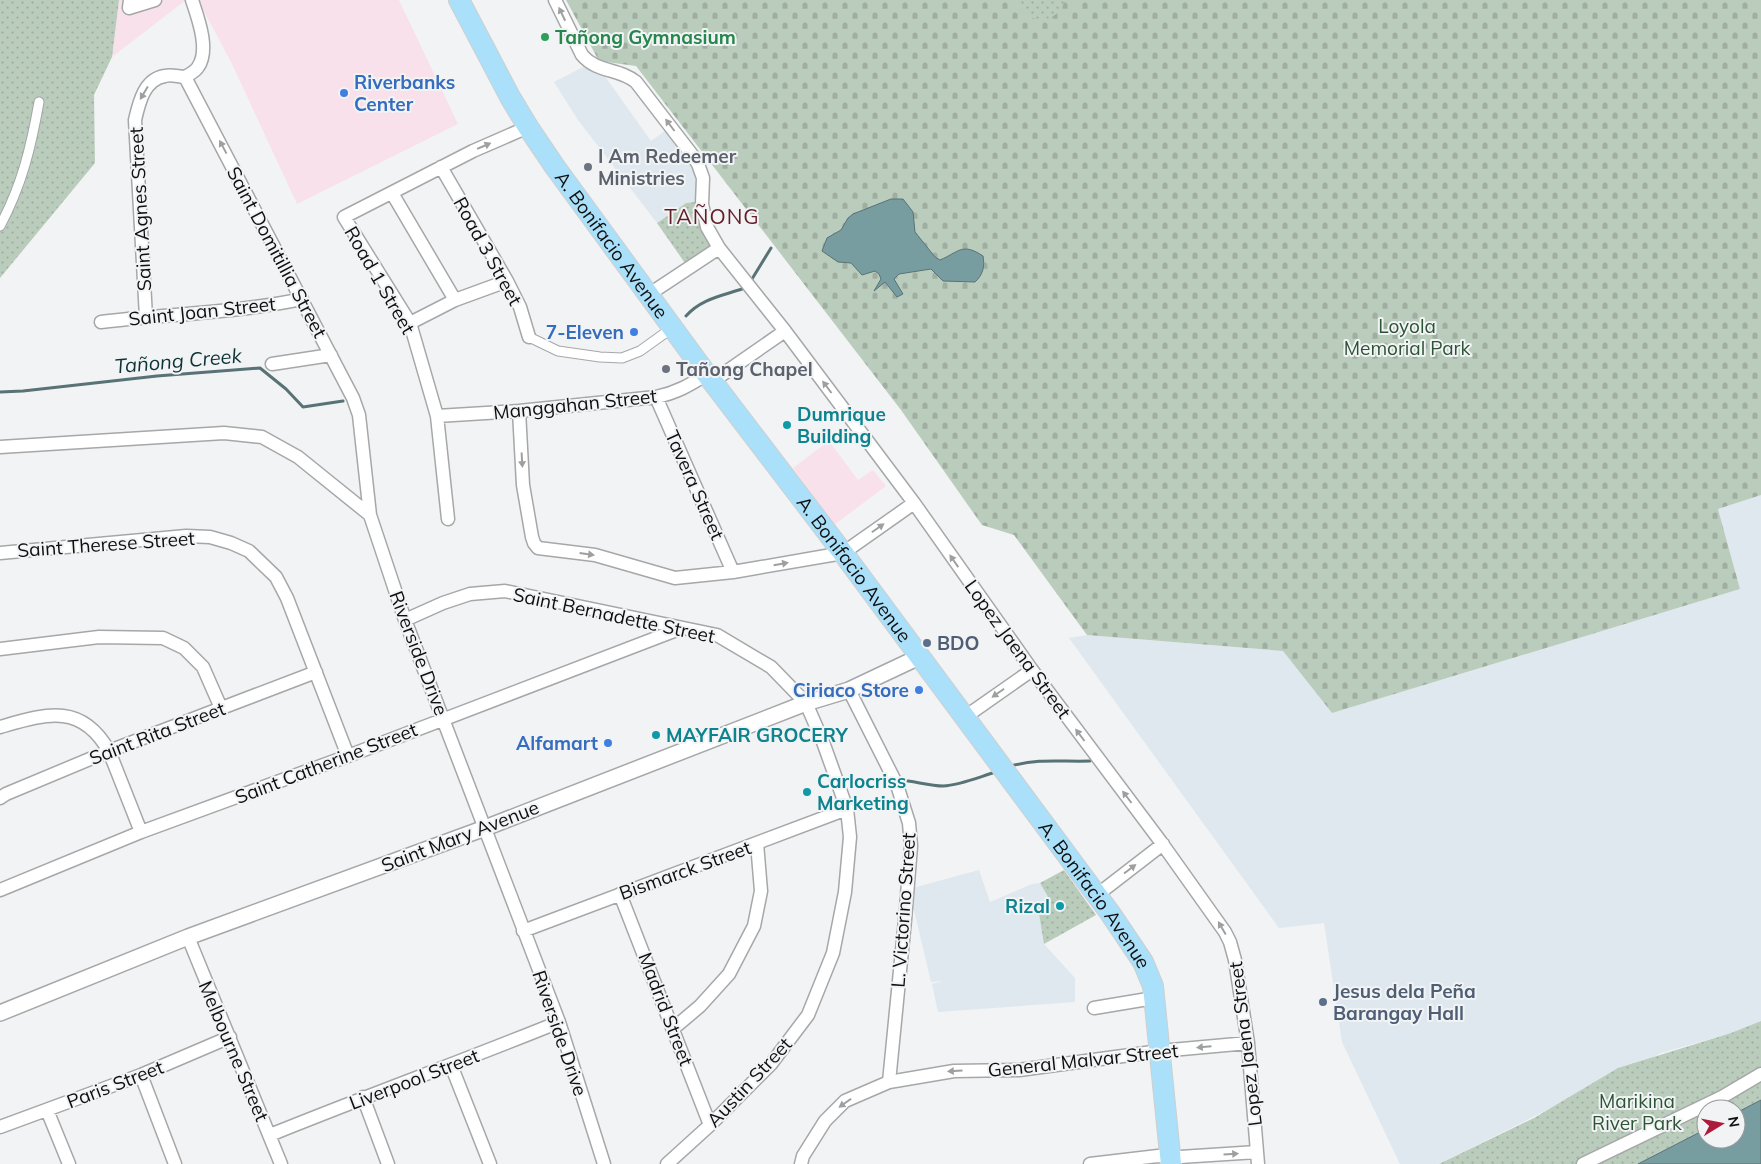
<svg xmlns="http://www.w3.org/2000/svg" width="1761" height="1164" font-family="Mulish,sans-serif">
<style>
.commercial{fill:#f9e1ec}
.built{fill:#dfe8ee}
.cemetery{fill:url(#cemetery-stones)}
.park{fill:url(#park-dots)}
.water{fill:#789da1;stroke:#587276}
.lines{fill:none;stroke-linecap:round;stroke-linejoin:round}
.stream{stroke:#587276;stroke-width:3}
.pedestrian-casing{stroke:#a5a7a9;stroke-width:11}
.minor-casing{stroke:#a5a7a9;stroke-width:15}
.tertiary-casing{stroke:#a5a7a9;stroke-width:18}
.primary-casing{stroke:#cfcfcf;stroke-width:22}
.pedestrian{stroke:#fff;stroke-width:9}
.minor{stroke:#fff;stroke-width:12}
.tertiary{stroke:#fff;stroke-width:15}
.primary{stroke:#aae0f9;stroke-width:20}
.oneway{fill:#9f9f9f}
.leisure-dot{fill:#2e9e5b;stroke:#f1f3f4;stroke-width:2}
.shop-dot{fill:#3f7fe0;stroke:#f1f3f4;stroke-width:2}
.worship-dot{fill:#6b7280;stroke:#f1f3f4;stroke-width:2}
.culture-dot{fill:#0f9aa8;stroke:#f1f3f4;stroke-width:2}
.service-dot{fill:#5c6f8a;stroke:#f1f3f4;stroke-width:2}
.labels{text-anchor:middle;stroke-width:4;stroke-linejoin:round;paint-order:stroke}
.leisure-label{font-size:19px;font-weight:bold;fill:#27864d;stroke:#f1f3f4;text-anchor:start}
.shop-label{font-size:19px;font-weight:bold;fill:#366cbe;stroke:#f1f3f4;text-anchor:end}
.worship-label{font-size:19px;font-weight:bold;fill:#5b616d;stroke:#f1f3f4;text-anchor:start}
.street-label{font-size:19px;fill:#0f0f10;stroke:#f1f3f4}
.park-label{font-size:19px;fill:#2c5434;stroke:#f1f3f4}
.culture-label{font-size:19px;font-weight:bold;fill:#0d838f;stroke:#f1f3f4;text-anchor:start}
.service-label{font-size:19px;font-weight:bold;fill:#4e5e75;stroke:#f1f3f4;text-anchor:start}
.water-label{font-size:20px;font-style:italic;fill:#0d3337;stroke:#f1f3f4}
.quarter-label{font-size:21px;letter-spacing:1px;fill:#641e28;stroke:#f1f3f4}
</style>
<defs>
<pattern id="cemetery-stones" width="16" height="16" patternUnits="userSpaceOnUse" patternTransform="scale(1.25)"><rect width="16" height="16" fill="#baccbc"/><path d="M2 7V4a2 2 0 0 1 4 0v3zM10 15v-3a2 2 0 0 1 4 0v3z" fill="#9faea1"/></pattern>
<pattern id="park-dots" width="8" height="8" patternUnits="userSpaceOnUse" patternTransform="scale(1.25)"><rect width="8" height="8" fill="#baccbc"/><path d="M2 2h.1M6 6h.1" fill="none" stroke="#9faea1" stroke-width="1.8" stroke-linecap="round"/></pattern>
</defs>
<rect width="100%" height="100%" fill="#f1f3f4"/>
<path class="commercial" d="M119 0H186L112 57Z
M198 0H399L458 124 297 204 231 62Z
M829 441 858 480 873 470 886 486 834 525 793 468Z"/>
<path class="built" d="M583 67 604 75 651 141 669 128 699 172 695 202 686 203 657 223 578 120 554 82Z
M1761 495V1021L1731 1033 1661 1053 1439 1164H1400L1342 1042 1324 923 1279 928 1069 638 1087 635 1283 651 1332 713 1740 589 1718 509Z
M979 870 990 902 1032 884 1040 883 1051 902 1044 944 1075 978V1002L938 1012 932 984 943 981 931 982 909 889Z"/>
<path class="cemetery" d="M566 0H1761V495L1718 509 1740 589 1332 713 1283 651 1087 635 1014 535 982 525 901 410 636 66 599 61Z"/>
<path class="park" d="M0 0H119L112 57 94 95 95 163 0 278Z
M1018 0H1065C1057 26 1025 26 1018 0Z
M695 202 697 215 715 248 687 266 657 223 686 203Z
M1064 870 1096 915 1044 944 1038 907 1051 902 1040 883Z
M1761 1021V1100L1736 1113V1109H1706V1129L1638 1164H1439L1534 1118 1618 1068 1731 1033Z"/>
<path class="water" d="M891 199H903L913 212 915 232 935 257 940 260C959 252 962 242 983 256 985 266 983 275 975 282L943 281 931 269 899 274 894 279 903 294 897 297 885 282 874 291 881 279 879 274 875 271 862 275 851 263 838 262 822 251 827 238 841 230 848 218 853 214Z
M1761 1100V1164H1638L1706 1129V1139H1736V1113Z"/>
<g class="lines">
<path class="stream" d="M752 279 771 248
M686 316C701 299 721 296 742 289
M0 392 23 391 157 376 260 368 286 389 303 407 343 401
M1011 766C1040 758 1061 762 1090 761
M900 780C914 781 930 786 943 786 961 785 979 777 996 772"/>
<g class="pedestrian-casing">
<path id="pedestrian" d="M0 226C22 185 31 147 39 102
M529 337 558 351 600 357 622 358 640 351 672 328"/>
</g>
<g class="minor-casing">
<path id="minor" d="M130 0 129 8 155 0
M555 0 582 55C597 73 619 68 636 82L693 156 698 164 703 178 702 204 707 227 719 248 785 331 914 503 1032 670 1161 842 1225 932 1230 942 1235 960 1248 1043 1258 1164
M185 77 353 398 359 415 370 515 405 620 559 1022 604 1164
M185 77C190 74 196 71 198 67 210 50 198 18 192 0
M441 167 507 281 520 307 529 337
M392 193 455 300
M648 295 719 248
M146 317 135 120C139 103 144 79 165 76 171 74 179 77 185 77
M101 322C168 314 236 313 302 299
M410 323 455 300 507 281
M272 364 331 355
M713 381 785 331
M656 397 733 572
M519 411 523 485 532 537 534 543 538 548 595 555 675 578 733 572 843 553 914 503
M437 416 519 411 656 397C676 393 690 385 707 374
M0 447 224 433 262 437 298 457 370 515
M448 519 437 416 410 323 344 217 473 151 528 127
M0 553 186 536 210 537 231 543 249 551 276 577 287 598 348 756
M405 620 443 603 470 594 505 591 717 635 771 667 806 703 823 742 847 809 850 837 845 892 833 953 808 1015 771 1064 710 1125 667 1164
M0 649 99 637 163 638 184 648 203 667 221 708
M849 690 897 785 909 823 911 846 905 920 889 1082
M965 717 1032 670
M0 727C46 714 81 702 109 751L141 832
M0 798 6 794 109 751 316 672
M0 890 141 832 348 756 682 628
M620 894 710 1125
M1097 895 1163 844
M523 931 847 809
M188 937 281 1164
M1094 1008 1154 998
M674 1028 700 1006 729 974 754 926 761 891 757 843
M451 1065 490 1164
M141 1075 175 1164
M363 1097 388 1164
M47 1110 69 1164
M0 1127 141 1075 230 1037
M270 1135C366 1096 463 1061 559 1022
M801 1164 803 1156 825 1121 845 1101 889 1082 954 1071 1019 1070 1160 1051 1248 1043
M1090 1164 1158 1156 1180 1157 1257 1152
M1583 1164 1722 1097 1761 1074"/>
</g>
<g class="tertiary-casing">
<path id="tertiary" d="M0 1013 188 937 485 828 806 703 849 690 919 657"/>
</g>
<g class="primary-casing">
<g id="primary">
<path id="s1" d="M459 0 510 97 528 127 555 167 699 364 843 553 1110 913 1143 962 1153 986 1171 1164"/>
</g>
</g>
<use href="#pedestrian" class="pedestrian"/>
<use href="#minor" class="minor"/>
<use href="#tertiary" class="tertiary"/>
<use href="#primary" class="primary"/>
</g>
<defs><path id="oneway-solid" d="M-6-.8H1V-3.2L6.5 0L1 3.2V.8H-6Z" transform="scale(1.25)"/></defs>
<g class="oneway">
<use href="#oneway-solid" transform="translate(562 14) rotate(-115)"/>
<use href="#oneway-solid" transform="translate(144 93) rotate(121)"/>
<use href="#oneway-solid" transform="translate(670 125) rotate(-127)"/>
<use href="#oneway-solid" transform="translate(484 146) rotate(-23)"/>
<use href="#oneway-solid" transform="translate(223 147) rotate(-118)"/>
<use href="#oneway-solid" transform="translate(827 387) rotate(-127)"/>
<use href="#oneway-solid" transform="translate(522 460) rotate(87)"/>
<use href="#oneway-solid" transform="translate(878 528) rotate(-35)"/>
<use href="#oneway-solid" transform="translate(587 554) rotate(8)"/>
<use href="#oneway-solid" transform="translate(954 561) rotate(-125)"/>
<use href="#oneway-solid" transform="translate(781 564) rotate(-10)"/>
<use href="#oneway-solid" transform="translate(998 693) rotate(145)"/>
<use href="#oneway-solid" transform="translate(1080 735) rotate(-127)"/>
<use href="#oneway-solid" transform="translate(1127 797) rotate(-127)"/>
<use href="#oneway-solid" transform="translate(1130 869) rotate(-37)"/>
<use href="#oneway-solid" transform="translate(1222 928) rotate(-120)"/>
<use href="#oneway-solid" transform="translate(1204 1047) rotate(175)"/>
<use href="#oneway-solid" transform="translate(955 1071) rotate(177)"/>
<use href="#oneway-solid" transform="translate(845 1103) rotate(145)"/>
<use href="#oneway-solid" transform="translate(1231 1154) rotate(-4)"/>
</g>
<circle class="leisure-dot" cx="545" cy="37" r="5"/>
<g class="shop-dot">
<circle cx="344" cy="93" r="5"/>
<circle cx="634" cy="332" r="5"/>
<circle cx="919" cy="690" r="5"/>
<circle cx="608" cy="743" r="5"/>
</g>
<g class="worship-dot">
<circle cx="588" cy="167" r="5"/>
<circle cx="666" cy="369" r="5"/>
</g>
<g class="culture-dot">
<circle cx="787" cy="425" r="5"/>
<circle cx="656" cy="735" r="5"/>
<circle cx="807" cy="792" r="5"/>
<circle cx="1060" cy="906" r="5"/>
</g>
<g class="service-dot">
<circle cx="927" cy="643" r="5"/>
<circle cx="1323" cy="1002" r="5"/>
</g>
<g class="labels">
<g class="leisure-label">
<text x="555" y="44">Tañong Gymnasium</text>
</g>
<g class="shop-label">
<text x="354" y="89" text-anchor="start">Riverbanks<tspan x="354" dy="22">Center</tspan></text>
<text x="624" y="339">7-Eleven</text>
<text x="909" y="697">Ciriaco Store</text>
<text x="598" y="750">Alfamart</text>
</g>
<g class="worship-label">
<text x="598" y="163">I Am Redeemer<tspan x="598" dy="22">Ministries</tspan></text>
<text x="676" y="376">Tañong Chapel</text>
</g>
<g class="street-label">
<text transform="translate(140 209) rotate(-93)" y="7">Saint Agnes Street</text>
<text dy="7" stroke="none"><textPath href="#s1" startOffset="289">A. Bonifacio Avenue</textPath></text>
<text transform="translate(488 251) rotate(61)" y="7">Road 3 Street</text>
<text transform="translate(277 252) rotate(62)" y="7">Saint Domitillia Street</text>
<text transform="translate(380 280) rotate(60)" y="7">Road 1 Street</text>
<text transform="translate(202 311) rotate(-6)" y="7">Saint Joan Street</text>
<text transform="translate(575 404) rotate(-6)" y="7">Manggahan Street</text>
<text transform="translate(695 485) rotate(66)" y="7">Tavera Street</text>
<text transform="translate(106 544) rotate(-4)" y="7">Saint Therese Street</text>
<text dy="7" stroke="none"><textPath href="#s1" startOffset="694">A. Bonifacio Avenue</textPath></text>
<text transform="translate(614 615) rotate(12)" y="7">Saint Bernadette Street</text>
<text transform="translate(1018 649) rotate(54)" y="7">Lopez Jaena Street</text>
<text transform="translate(419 653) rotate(69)" y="7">Riverside Drive</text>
<text transform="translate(157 733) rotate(-21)" y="7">Saint Rita Street</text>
<text transform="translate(326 763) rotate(-21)" y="7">Saint Catherine Street</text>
<text transform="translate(460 836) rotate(-21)" y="7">Saint Mary Avenue</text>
<text transform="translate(685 870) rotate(-20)" y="7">Bismarck Street</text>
<text dy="7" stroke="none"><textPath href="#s1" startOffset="1099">A. Bonifacio Avenue</textPath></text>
<text transform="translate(903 910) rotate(-86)" y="7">L. Victorino Street</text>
<text transform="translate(666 1009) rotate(69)" y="7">Madrid Street</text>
<text transform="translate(560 1033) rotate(71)" y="7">Riverside Drive</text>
<text transform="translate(1245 1044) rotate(-97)" y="7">Lopez Jaena Street</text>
<text transform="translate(234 1051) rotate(67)" y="7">Melbourne Street</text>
<text transform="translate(1083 1060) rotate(-6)" y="7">General Malvar Street</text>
<text transform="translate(414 1079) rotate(-21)" y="7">Liverpool Street</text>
<text transform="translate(749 1082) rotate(-47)" y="7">Austin Street</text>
<text transform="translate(115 1084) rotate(-21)" y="7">Paris Street</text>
</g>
<g class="park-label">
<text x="1407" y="333">Loyola<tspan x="1407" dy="22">Memorial Park</tspan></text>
<text x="1637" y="1108">Marikina<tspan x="1637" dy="22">River Park</tspan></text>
</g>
<g class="culture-label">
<text x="797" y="421">Dumrique<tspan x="797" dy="22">Building</tspan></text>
<text x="666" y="742">MAYFAIR GROCERY</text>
<text x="817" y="788">Carlocriss<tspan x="817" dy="22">Marketing</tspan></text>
<text x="1050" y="913" text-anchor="end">Rizal</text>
</g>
<g class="service-label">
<text x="937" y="650">BDO</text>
<text x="1333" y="998">Jesus dela Peña<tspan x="1333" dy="22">Barangay Hall</tspan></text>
</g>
<g class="water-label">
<text transform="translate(178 361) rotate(-5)" y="7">Tañong Creek</text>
</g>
<g class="quarter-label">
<text x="712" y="224">TAÑONG</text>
</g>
</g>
<g transform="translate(1721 1124) rotate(80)"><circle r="24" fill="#f1f3f4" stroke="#979899"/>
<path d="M0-4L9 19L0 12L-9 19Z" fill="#ae1a3c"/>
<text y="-8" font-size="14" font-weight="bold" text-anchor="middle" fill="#0f0f10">N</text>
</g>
</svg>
